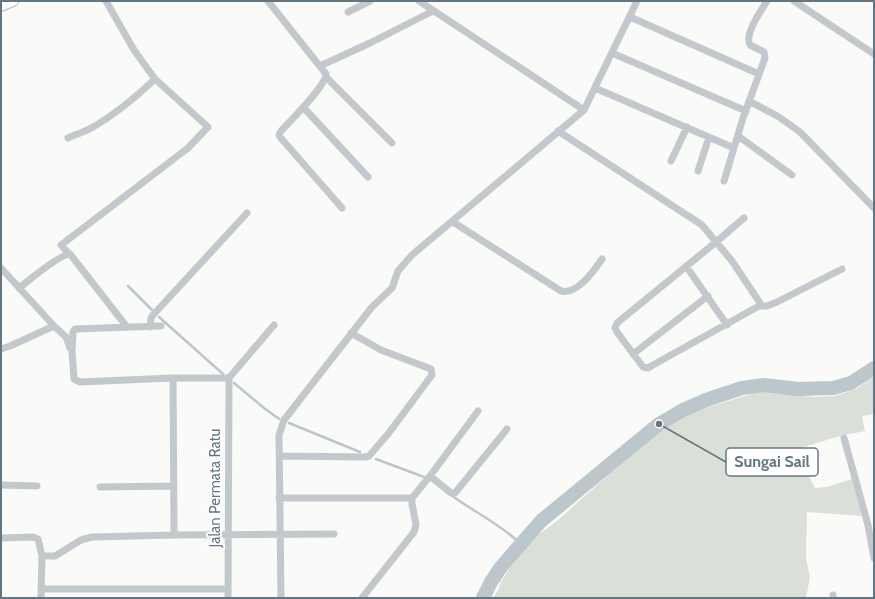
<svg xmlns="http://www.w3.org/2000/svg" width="875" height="599" font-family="Cabin,sans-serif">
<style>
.green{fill:#dadfd7}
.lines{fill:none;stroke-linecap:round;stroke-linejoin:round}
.stream{stroke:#bbc7cb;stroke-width:2.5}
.river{stroke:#bbc7cb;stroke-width:14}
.secondary-casing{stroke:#b3babf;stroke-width:12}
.street{stroke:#c3c8cc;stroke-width:7}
.secondary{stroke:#fff;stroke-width:10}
.labels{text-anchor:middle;stroke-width:4;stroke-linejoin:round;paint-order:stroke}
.street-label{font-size:15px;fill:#657683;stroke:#fff}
.leader{fill:none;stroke:#657683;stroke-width:1.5}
.callout-dot{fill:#657683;stroke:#fff;stroke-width:1.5}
.callout{fill:#fff;stroke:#657683;stroke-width:1.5}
.callout-label{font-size:16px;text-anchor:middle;font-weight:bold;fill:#657683}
</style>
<rect width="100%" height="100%" fill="#fafaf8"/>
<path class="green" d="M874 377V414L862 416 865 431 840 436 791 451 806 470 815 488 827 487 852 479 862 516 807 512 806 558 810 577 806 598H493L498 590 501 582 518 554 539 534 557 521 644 443 686 414 764 390 813 397 835 396 856 389Z"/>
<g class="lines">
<path class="stream" d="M128 286 152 310
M159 317 223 374
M234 383 264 408 279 419
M289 423 360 452
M376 459 424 477
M451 495C474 512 500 524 521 544"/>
<path class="river" d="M483 598 491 582 501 567 541 521 659 424 683 410 706 400 742 388 764 385 798 389 833 388 851 383 874 368"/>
<g class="secondary-casing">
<path id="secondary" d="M1 6 13 1"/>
</g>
<path class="street" d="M268 1 326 74C326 86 290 121 281 131L279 135 280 137 342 208
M419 1 584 110
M794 1 874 54
M348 12 370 1
M630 17 759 74
M612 53 746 111
M320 66 370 43 433 11
M326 77 392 143
M595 88 734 148
M749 101 779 117 800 132 874 208
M304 108 368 177
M558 131 702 225 732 261 760 303 759 306
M738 136 792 175
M68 138C76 134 85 132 93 127 114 115 137 96 155 79
M671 161 687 127
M698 171 709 137
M724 181 743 118 765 58 764 52 750 45C744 34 761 11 767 1
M744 218 716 242 617 323 615 328 617 332 643 367 648 368 653 365 759 306H767L777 302 842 269
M453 222 561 291C577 295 594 271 602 259
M69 254 61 245 188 148 208 127 155 79 134 50 106 1
M686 266 727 325
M1 268 54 326
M19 288C28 281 60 254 70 254L127 327
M161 326 75 329 73 332 72 352 74 379 80 382 173 378H229
M150 327 151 318 153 315 247 213
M1 349 10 346 54 326 66 337 70 348
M633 354 708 296
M173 378 174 535
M229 378 274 325
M844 438 868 525 874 558
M280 456 365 457 369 456 388 434 432 375 431 369 381 350 351 333
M430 476 451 493H455L507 429
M1 485 37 486
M100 487 174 486
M279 498H412
M1 538 33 537 38 539 42 556 41 598
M42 556H55L81 540 92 537 174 535 334 534
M41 589H228
M228 598 229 378
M281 598 279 435 284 420 372 307 392 288 398 271 412 255 584 110 637 1
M362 598 414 532 416 525 412 504V498L430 476 478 411
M833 598V595"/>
<use href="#secondary" class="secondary"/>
</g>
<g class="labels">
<g class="street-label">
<text transform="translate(215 488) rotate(-90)" y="5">Jalan Permata Ratu</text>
</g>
</g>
<path class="leader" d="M659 424L726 462"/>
<circle class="callout-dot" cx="659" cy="424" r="4"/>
<rect class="callout" x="726" y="448" width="92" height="28" rx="4"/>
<g class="callout-label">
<text x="772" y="467">Sungai Sail</text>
</g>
<rect width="875" height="599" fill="none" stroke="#657683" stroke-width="4"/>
</svg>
